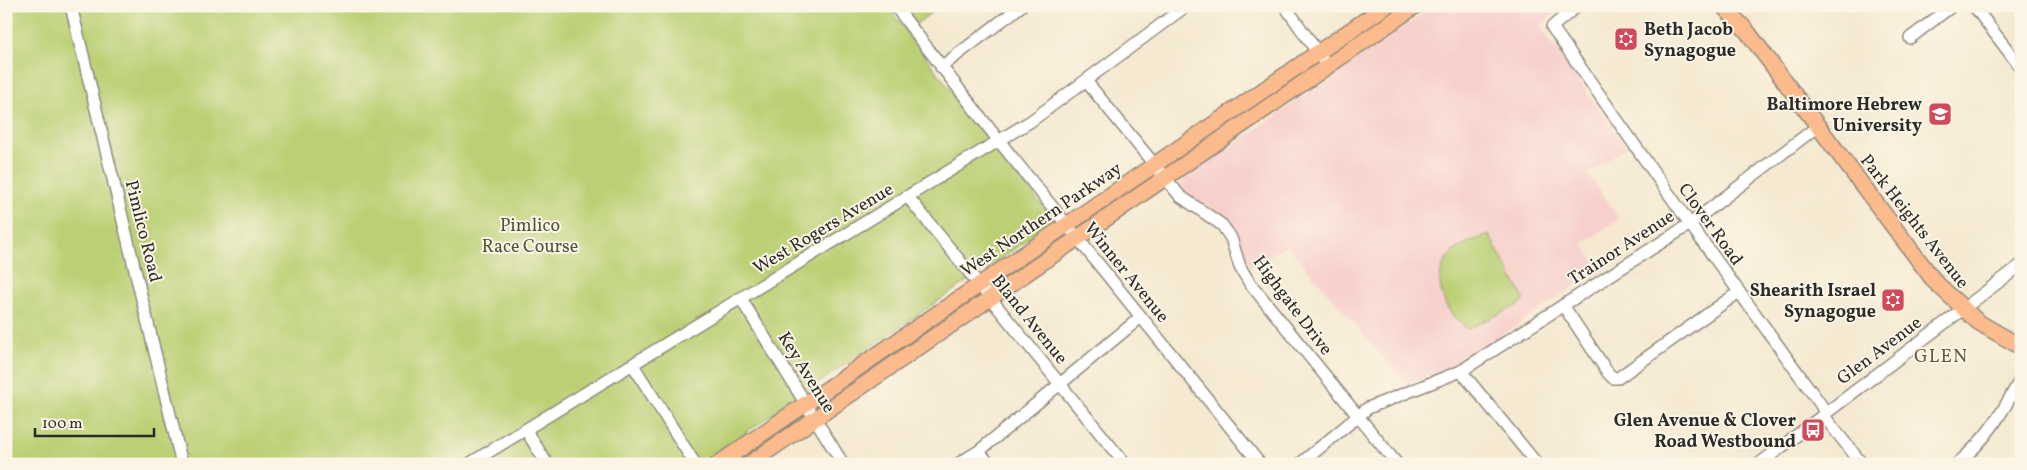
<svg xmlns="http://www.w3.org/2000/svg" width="2027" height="470" font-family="Vollkorn,serif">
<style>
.built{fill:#f7d0cc}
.green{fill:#bbd074;stroke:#737e50}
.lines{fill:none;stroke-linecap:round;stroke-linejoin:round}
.minor-casing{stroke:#908a7e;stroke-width:14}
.major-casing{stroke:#908a7e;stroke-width:18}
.minor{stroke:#fff;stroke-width:11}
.major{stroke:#fbbb8d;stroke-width:15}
.labels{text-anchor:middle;stroke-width:4;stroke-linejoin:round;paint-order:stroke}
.poi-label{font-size:18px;font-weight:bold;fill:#2b2b2b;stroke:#fcf5e5;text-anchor:end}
.street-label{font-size:18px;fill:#2b2b2b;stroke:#fcf5e5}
.park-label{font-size:18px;fill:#4f543d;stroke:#fcf5e5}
.neighbourhood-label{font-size:19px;letter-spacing:1px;fill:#6d5844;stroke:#fcf5e5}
</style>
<rect width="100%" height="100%" fill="#fcf5e5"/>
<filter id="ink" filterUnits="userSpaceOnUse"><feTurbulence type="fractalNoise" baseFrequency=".02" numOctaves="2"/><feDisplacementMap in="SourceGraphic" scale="10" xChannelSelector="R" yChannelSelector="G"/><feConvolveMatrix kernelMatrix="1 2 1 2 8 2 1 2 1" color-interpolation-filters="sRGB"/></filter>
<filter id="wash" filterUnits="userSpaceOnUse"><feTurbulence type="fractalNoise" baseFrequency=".0096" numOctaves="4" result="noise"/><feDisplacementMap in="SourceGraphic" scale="20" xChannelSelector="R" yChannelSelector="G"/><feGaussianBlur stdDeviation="1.12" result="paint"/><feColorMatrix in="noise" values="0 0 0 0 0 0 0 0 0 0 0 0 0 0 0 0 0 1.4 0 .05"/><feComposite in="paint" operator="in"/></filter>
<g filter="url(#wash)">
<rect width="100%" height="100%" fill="#f5e9d1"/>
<path class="built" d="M1433 6H1564L1540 26 1626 147 1588 174 1619 219 1582 244 1602 272 1581 282 1464 360 1408 387 1287 245 1248 268 1232 226 1216 211 1190 195 1179 183Z"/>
<path class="green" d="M6 6H887L988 139 1055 221 700 464H36L6 460Z
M902 6H940L915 25Z
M1489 235 1524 299 1522 303 1468 329C1442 313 1428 273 1454 251 1463 243 1478 239 1489 235Z"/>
</g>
<g filter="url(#ink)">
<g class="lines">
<g class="minor-casing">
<path id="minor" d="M71 6 182 464
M895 6 999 141 1260 464
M1285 6 1327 66
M1577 6 1552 27 1690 224 1821 405 1827 420 1862 464
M1974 6 2021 68
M1910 38 1952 6
M941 67 1021 6
M1086 81 1180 196 1222 225 1231 238 1240 267 1249 282 1397 464
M908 197 1125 464
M741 299 843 464
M1563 305 1608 373 1613 378H1618L1739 292
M633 365 695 464
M1461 371 1537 464
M526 430 547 464
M979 451 989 464
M469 464 1031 121 1186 6
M958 464 979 451 1141 317
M1300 464 1368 408 1461 371 1690 224 1818 126
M1759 464 2021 265
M1957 464C1988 438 2002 413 2021 378"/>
</g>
<g class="major-casing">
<path id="major" d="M1723 6 1746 30 1935 282 1978 322 2021 347
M718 464 1386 6
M749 464 1415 6"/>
</g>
<use href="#minor" class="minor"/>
<use href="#major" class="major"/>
</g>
</g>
<defs>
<g id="synagogue-square" transform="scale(1.25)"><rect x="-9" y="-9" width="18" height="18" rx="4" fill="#d1495b" stroke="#fcf5e5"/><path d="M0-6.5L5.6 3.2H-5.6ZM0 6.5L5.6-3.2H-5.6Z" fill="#fff"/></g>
<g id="school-square" transform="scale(1.25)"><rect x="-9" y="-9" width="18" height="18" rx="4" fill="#d1495b" stroke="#fcf5e5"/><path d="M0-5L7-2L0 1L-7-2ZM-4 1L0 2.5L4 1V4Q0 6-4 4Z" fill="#fff"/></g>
<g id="bus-square" transform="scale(1.25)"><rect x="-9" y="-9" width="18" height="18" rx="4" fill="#d1495b" stroke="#fcf5e5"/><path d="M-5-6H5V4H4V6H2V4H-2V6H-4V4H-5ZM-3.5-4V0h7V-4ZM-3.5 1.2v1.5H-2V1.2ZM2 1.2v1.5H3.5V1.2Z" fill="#fff"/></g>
</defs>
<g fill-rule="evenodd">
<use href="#synagogue-square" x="1626" y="39"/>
<use href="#school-square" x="1940" y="114"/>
<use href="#synagogue-square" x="1893" y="300"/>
<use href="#bus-square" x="1813" y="430"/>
</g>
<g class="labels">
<g class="poi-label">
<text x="1644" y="35" text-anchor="start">Beth Jacob<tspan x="1644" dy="21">Synagogue</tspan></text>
<text x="1922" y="110">Baltimore Hebrew<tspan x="1922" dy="21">University</tspan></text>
<text x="1876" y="296">Shearith Israel<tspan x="1876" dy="21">Synagogue</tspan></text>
<text x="1796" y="426">Glen Avenue &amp; Clover<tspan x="1796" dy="21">Road Westbound</tspan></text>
</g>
<g class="street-label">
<text transform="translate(1041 219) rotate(-34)" y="6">West Northern Parkway</text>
<text transform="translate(1915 221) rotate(52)" y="6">Park Heights Avenue</text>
<text transform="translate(1711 224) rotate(54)" y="6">Clover Road</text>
<text transform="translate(823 228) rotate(-31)" y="6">West Rogers Avenue</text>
<text transform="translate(144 231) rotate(76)" y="6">Pimlico Road</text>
<text transform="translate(1621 247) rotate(-33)" y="6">Trainor Avenue</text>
<text transform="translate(1127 272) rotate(51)" y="6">Winner Avenue</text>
<text transform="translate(1293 305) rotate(53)" y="6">Highgate Drive</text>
<text transform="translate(1030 319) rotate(51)" y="6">Bland Avenue</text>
<text transform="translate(1879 350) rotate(-37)" y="6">Glen Avenue</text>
<text transform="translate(807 372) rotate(58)" y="6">Key Avenue</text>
</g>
<g class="park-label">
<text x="530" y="231">Pimlico<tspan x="530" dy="21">Race Course</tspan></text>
</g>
<g class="neighbourhood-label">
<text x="1941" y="362">GLEN</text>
</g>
</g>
<rect width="2027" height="470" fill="none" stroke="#fcf5e5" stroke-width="25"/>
<path d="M35 428v8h119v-8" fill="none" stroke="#2b2b2b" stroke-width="2.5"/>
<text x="42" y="428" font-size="15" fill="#2b2b2b" stroke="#fcf5e5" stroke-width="4" paint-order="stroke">100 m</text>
</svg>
